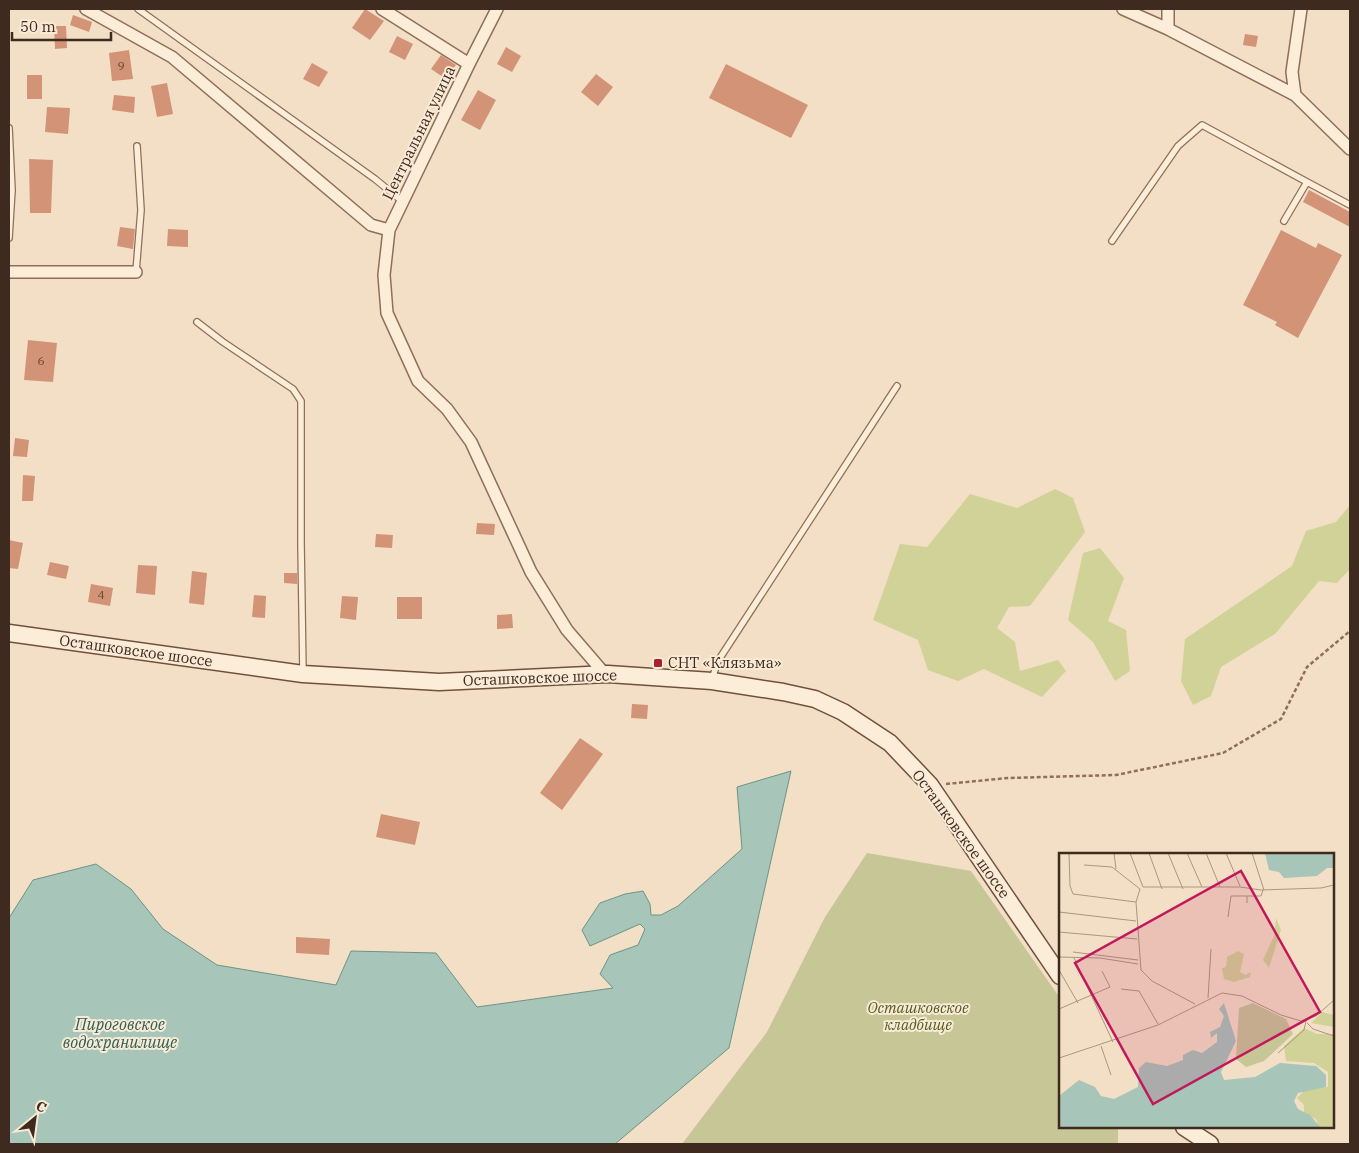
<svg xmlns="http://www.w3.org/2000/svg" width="1359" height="1153" font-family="'IBM Plex Serif',serif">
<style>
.green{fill:#d1d297}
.cemetery{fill:#c6c697}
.water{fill:#a7c5b9;stroke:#6c9486}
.building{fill:#d39377}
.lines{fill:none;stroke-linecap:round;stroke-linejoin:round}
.lane-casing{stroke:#8f6f59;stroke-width:8}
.street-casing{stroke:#8f6f59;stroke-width:14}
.secondary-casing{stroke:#71503c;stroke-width:19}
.path{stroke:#8f6f59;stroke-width:2.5;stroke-dasharray:4 2.5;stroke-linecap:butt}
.lane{stroke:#fcedd9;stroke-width:5.5}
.street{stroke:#fcedd9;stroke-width:11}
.secondary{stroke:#fcedd9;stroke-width:16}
.poi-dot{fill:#a42333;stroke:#f9ead5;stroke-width:2}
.labels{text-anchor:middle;stroke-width:4;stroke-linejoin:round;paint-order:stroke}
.number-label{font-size:12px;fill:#634434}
.street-label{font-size:15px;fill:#3e2a1e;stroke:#f9ead5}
.poi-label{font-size:15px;fill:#3e2a1e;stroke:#f9ead5;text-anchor:start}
.park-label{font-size:15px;font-style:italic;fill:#545c23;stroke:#f9ead5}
.water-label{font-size:16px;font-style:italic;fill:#2c5f56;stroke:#f9ead5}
.inset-road{fill:none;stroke:#aa9782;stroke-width:1}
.view{fill:#c2185b;fill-opacity:0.15;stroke:#c2185b;stroke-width:2.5}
.inset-edge{fill:none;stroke:#3e2a1e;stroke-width:2.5}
</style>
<rect width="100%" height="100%" fill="#f2dfc5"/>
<path class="green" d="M1055 489 1073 498 1085 532 1030 606 1009 607 997 628 1015 642 1020 671 1058 660 1066 671 1042 697 984 669 958 681 928 670 918 640 873 620 900 544 927 547 970 494 1017 508Z
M1350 505V569L1337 583 1319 581 1275 634 1221 667 1211 696 1193 705 1181 681 1185 639 1292 566 1306 531 1336 522Z
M1100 548 1124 578 1108 621 1126 630 1130 671 1115 681 1093 642 1068 620 1083 553Z"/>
<path class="cemetery" d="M867 853 971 871 1060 998V1127H1118V1144H682L767 1032 825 917Z"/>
<path class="water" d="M791 771 729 1048 615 1144H9V918L33 880 96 864 131 889 163 929 217 965 336 985 351 951 436 953 477 1007 613 988 600 974 610 955 638 945 645 929 640 924 590 946 582 930 600 903 625 894 643 891 650 904 651 915H661L678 906 742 849 737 787Z"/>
<path class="building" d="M365 9 384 21 370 40 352 28Z
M73 15 92 22 89 32 70 25Z
M54 26H66L67 48 55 49Z
M1245 34 1258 36 1256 47 1243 45Z
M397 36 413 44 405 60 389 52Z
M506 47 521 56 512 72 497 64Z
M129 50 133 79 112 81 109 53Z
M441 55 456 65 446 79 431 69Z
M312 63 328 72 319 87 303 79Z
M726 64 808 105 791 138 709 98Z
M596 74 613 87 598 106 581 92Z
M27 75H42V99H27Z
M167 83 173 114 157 117 151 86Z
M478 90 496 100 480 130 461 120Z
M114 95 135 97 134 113 112 110Z
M47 107 70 108 68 134 45 132Z
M29 159 53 160 51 213H30Z
M1309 190 1350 212V227L1303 202Z
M120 227 135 229 133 249 117 246Z
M168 229 188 230V247L167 246Z
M1281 230 1316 248 1318 243 1342 255 1298 338 1275 325 1277 322 1243 305Z
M28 340 57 343 53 382 24 380Z
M15 438 29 440 27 457 13 456Z
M23 475 35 476 33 501H22Z
M477 523 495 524 494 535 476 534Z
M376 534 393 535 392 548 375 547Z
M9 540 23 543 18 569 9 568Z
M50 562 69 566 66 579 47 575Z
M138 565 157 566 155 595 136 593Z
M192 571 207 573 204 605 189 603Z
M284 573H297V584L284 583Z
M91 584 113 588 110 606 88 602Z
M254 595 266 596 265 618 252 617Z
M342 596 358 597 356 620 340 618Z
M397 597H422V619H397Z
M512 614 513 628 497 629V615Z
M632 704 648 705 647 719 631 718Z
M580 738 603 754 562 810 540 793Z
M381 814 420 822 415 845 376 837Z
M296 937 330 939 329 955 296 953Z"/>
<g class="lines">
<g class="lane-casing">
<path id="lane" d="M138 9 375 179 402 201
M9 128 12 190 9 238
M1284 221 1307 182 1350 205
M1112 241 1178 146 1202 125 1307 182
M136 272 141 210 137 146
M197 322 223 342 293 389 301 401V544L303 672
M712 679 718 661 897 386"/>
</g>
<g class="street-casing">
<path id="street" d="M86 9 172 57 371 225 389 230
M382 9 469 64
M497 9 469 64 389 230 384 275 387 313 418 381 447 409 471 442 531 572 567 630 604 673
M1123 9 1168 29 1295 95 1350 149
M1168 29V9
M1295 95 1292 72 1301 9
M9 272H136"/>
</g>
<g class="secondary-casing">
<path id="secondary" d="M9 633 303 674 439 682 608 674 712 681 783 692 815 699 843 712 890 743 930 785 1060 976
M1184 1127 1210 1144"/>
</g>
<path class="path" d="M946 784 1008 778 1116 775 1223 753 1281 719 1307 667 1350 631"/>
<use href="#lane" class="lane"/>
<use href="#street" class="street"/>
<use href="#secondary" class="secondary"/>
</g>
<rect class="poi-dot" x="653" y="658" width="10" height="10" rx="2.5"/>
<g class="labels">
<g class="number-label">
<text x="121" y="70">9</text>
<text x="41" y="365">6</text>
<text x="101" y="599">4</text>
</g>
<g class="street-label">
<text transform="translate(419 133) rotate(-64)" y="5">Центральная улица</text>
<text transform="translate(136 651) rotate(8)" y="5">Осташковское шоссе</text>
<text transform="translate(540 678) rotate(-2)" y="5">Осташковское шоссе</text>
<text transform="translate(961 834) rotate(54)" y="5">Осташковское шоссе</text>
</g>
<g class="poi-label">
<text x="668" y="668">СНТ «Клязьма»</text>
</g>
<g class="park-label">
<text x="918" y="1013">Осташковское<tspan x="918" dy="17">кладбище</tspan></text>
</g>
<g class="water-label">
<text x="120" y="1030">Пироговское<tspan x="120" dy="18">водохранилище</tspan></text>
</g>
</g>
<g transform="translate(1059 853)">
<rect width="275" height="275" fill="#f2dfc5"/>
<path d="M217 65 222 77 210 115 204 107 215 83ZM179 98 185 101 181 119 186 122 192 119 191 124 175 129 165 126 163 115 167 114 168 104ZM263 159 275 162V174L252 170ZM245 175 258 181H275V275H260L257 266 245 261V252L238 245 247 236 269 234V219L255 210 227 208 225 193Z" fill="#d1d297"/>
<path d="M194 150 227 166 234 181 205 208 187 214 177 206 180 155Z" fill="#c6c697"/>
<path d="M206 0H275V15H268L258 23 225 25 220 19 210 17ZM165 150 177 188 162 219 165 227 196 224 221 210 257 213 267 222V234L239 240 235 248 239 256 251 262 262 275H0V243L20 227 36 234 42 243 55 246 79 234 80 215 87 209 108 213 124 207V202L134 197 143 200 158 189V180L152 185 151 179 161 174 165 163 160 156Z" fill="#a7c5b9"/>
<path class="inset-road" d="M10 0 11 33 14 41 77 49M55 0 57 16M71 0 84 34H181L202 37 262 35 275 32M90 0 103 36M109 0 124 36M128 0 143 34M147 0 161 34M167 0 181 33M193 0 205 37M25 12 53 14 81 36 77 49 82 117 93 128 136 151M188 50V43H202L204 37M0 59 77 68M169 64 172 43H188M0 79 78 86M14 99 79 107M0 104 41 105 79 111M15 105 54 189M0 117 19 150M62 136 80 138 99 171M149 145 152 96M0 156 51 134 43 118M248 170 254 176 275 183M42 193 52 222M219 200 245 177 247 168M0 205 99 172 163 140 183 143 222 162 242 168 257 163 275 147"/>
<path class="view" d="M182 18 261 159 94 251 16 110Z"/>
<rect width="275" height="275" class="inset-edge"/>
</g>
<rect width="1359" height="1153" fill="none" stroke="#3e2a1e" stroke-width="20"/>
<g transform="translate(35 1118) rotate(29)" stroke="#f9ead5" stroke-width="4" paint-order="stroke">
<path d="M0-4L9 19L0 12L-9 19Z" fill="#3e2a1e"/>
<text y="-8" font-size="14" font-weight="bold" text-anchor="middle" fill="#3e2a1e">С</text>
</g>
<path d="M12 32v8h99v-8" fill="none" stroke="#3e2a1e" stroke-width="2.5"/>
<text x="20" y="32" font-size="15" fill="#3e2a1e" stroke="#f9ead5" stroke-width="4" paint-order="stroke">50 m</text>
</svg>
